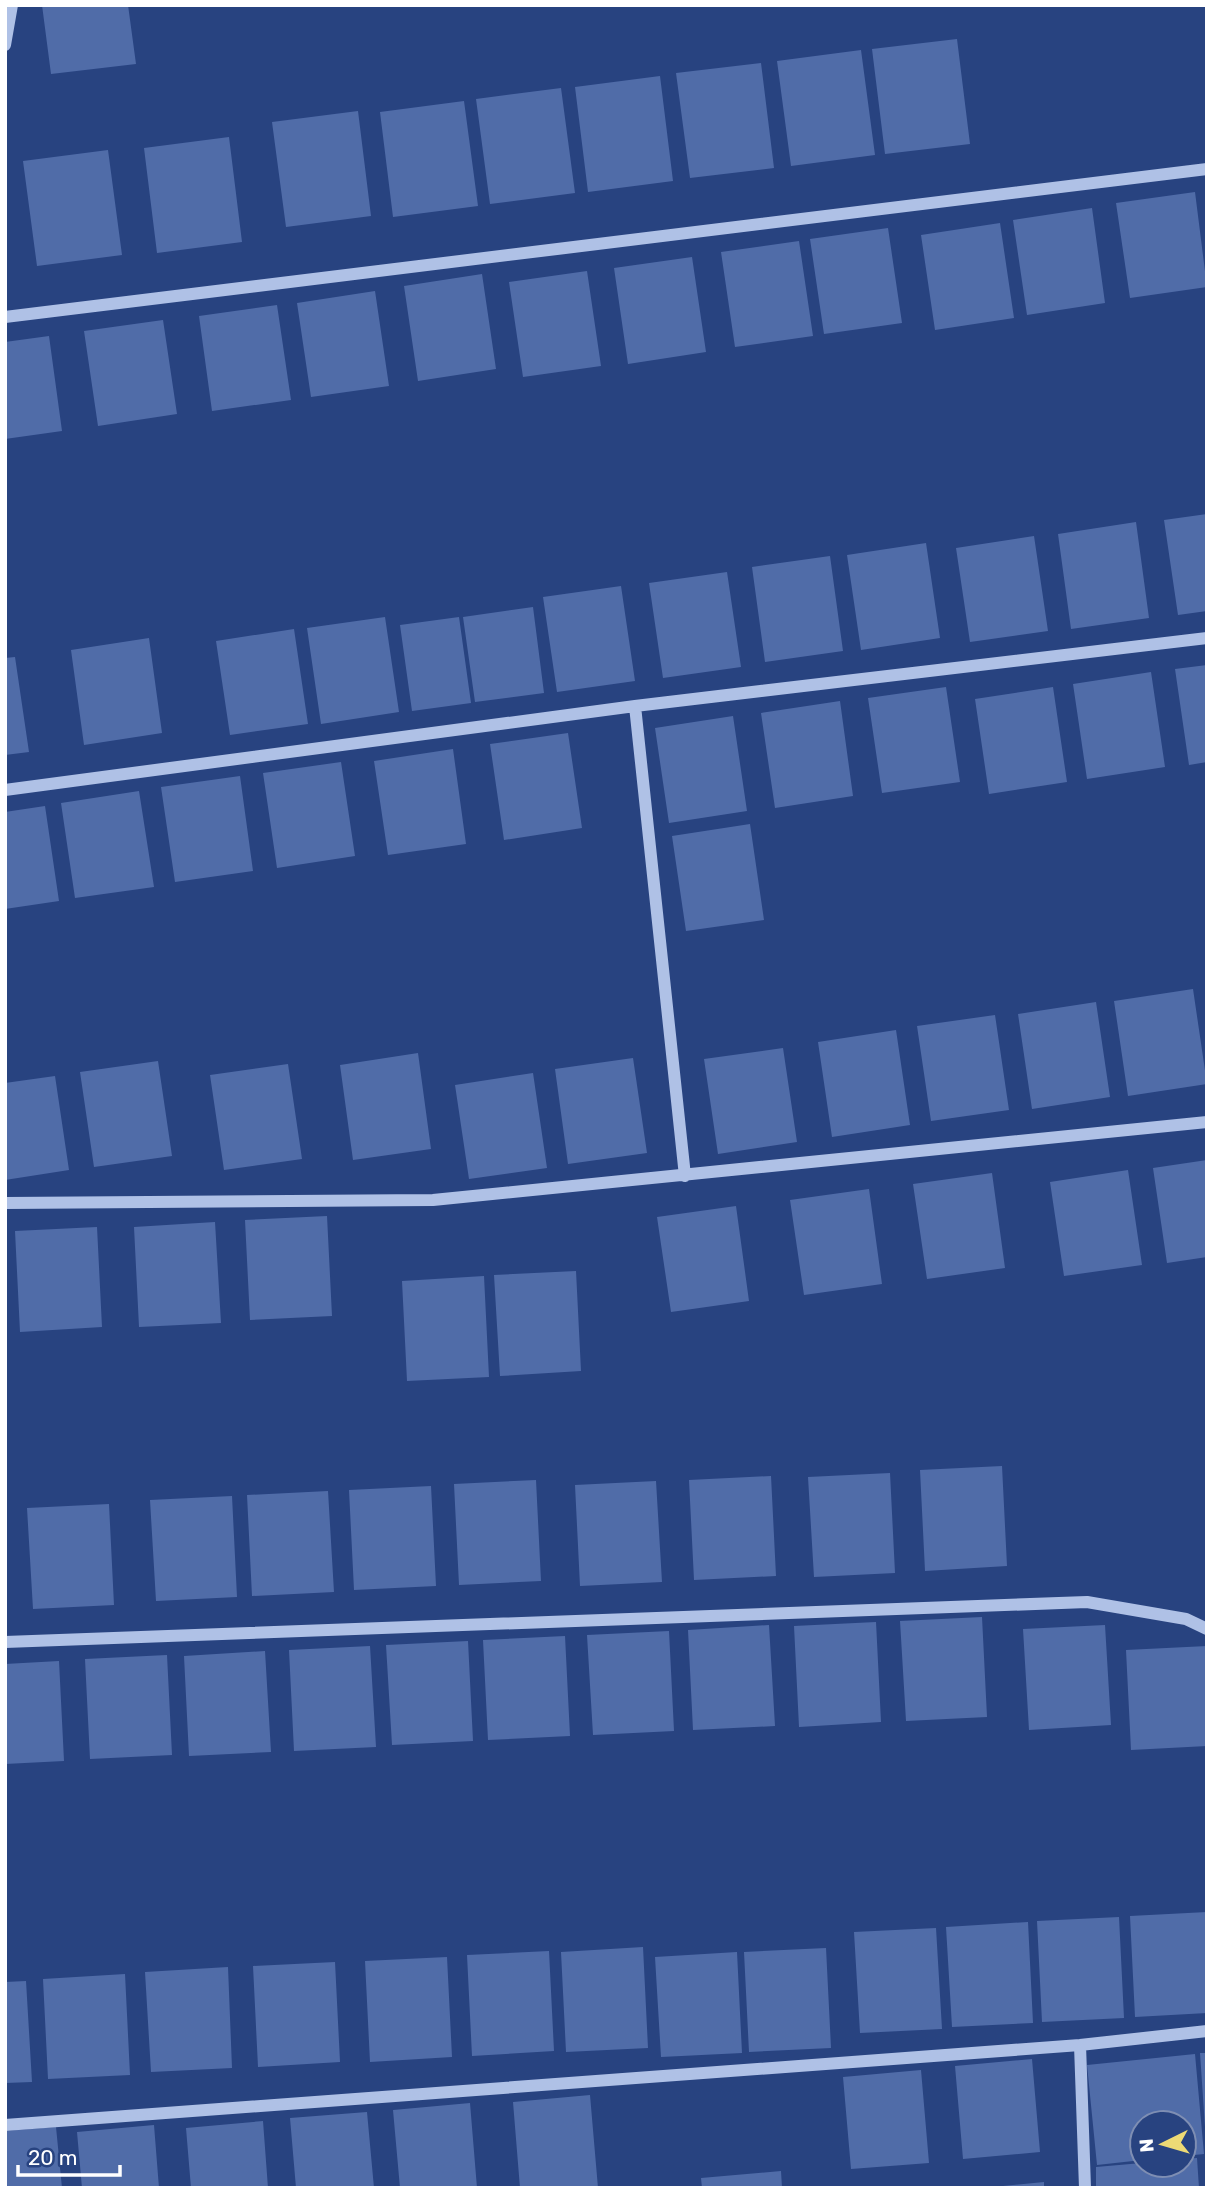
<svg xmlns="http://www.w3.org/2000/svg" width="1212" height="2193" font-family="Rubik,sans-serif">
<style>
.building{fill:#506ca8}
.lines{fill:none;stroke-linecap:round;stroke-linejoin:round}
.minor{stroke:#afc1e6;stroke-width:12}
</style>
<rect width="100%" height="100%" fill="#284380"/>
<path class="building" d="M42 5H128L136 64 51 74Z
M957 39 970 144 885 154 872 49Z
M861 50 875 155 791 166 777 61Z
M761 63 774 168 690 178 676 73Z
M660 76 673 181 588 192 575 87Z
M561 88 575 193 490 204 476 99Z
M464 101 478 206 393 217 380 112Z
M358 111 371 216 286 227 272 122Z
M229 137 242 242 157 253 144 148Z
M108 150 122 255 37 266 23 161Z
M1195 192 1207 287 1130 298 1116 203Z
M1092 208 1105 303 1027 315 1013 220Z
M1000 223 1014 318 935 330 921 235Z
M888 228 902 323 824 334 810 239Z
M799 241 813 336 735 347 721 252Z
M692 257 706 352 628 364 614 268Z
M587 271 601 366 523 377 509 282Z
M482 274 496 369 418 381 404 286Z
M375 291 389 386 311 397 297 303Z
M277 305 291 400 212 411 199 316Z
M163 320 177 414 98 426 84 331Z
M49 336 62 431 5 439V342Z
M1207 514V611L1178 615 1164 520Z
M1136 522 1149 618 1071 629 1058 534Z
M1034 536 1048 631 970 642 956 548Z
M926 543 940 638 861 650 847 555Z
M830 556 843 651 765 662 752 567Z
M727 572 741 667 663 678 649 583Z
M621 586 635 681 557 692 543 597Z
M533 607 544 693 475 702 463 617Z
M385 617 399 712 321 724 307 628Z
M459 617 471 703 412 711 400 625Z
M294 629 308 724 230 735 216 641Z
M149 638 162 733 84 745 71 650Z
M15 657 29 752 5 755V658Z
M1207 665V762L1189 765 1175 669Z
M1151 672 1165 767 1087 779 1073 684Z
M946 687 960 782 882 793 868 698Z
M1053 687 1067 782 989 794 975 699Z
M840 701 853 796 775 808 761 713Z
M733 716 747 811 669 823 655 728Z
M568 733 582 828 504 840 490 744Z
M453 749 466 844 388 855 374 761Z
M341 762 355 856 277 868 263 773Z
M240 776 253 871 175 882 161 787Z
M139 791 154 887 75 898 61 803Z
M45 806 59 901 5 909V812Z
M750 824 764 920 686 931 672 836Z
M1193 989 1207 1084 1128 1096 1114 1001Z
M1096 1002 1110 1097 1032 1109 1018 1014Z
M995 1015 1009 1110 931 1121 917 1026Z
M896 1030 910 1125 832 1137 818 1042Z
M783 1048 797 1142 718 1154 704 1059Z
M418 1053 431 1149 353 1160 340 1065Z
M633 1058 647 1153 568 1164 555 1069Z
M158 1061 172 1156 94 1167 80 1072Z
M288 1064 302 1159 224 1170 210 1075Z
M533 1073 547 1168 469 1179 455 1085Z
M55 1076 69 1170 5 1180V1083Z
M1207 1160V1257L1167 1263 1153 1168Z
M1128 1170 1142 1265 1064 1276 1050 1182Z
M992 1173 1005 1268 927 1279 913 1184Z
M869 1189 882 1284 804 1295 790 1200Z
M736 1206 749 1301 671 1312 657 1217Z
M327 1216 332 1316 250 1320 245 1220Z
M215 1222 221 1323 139 1327 134 1227Z
M97 1227 102 1327 20 1332 15 1231Z
M576 1271 581 1371 500 1376 494 1275Z
M484 1276 489 1377 407 1381 402 1281Z
M1002 1466 1007 1566 925 1571 920 1470Z
M890 1473 895 1573 814 1577 808 1477Z
M771 1476 776 1576 694 1580 689 1480Z
M536 1480 541 1581 459 1585 454 1484Z
M656 1481 662 1582 580 1586 575 1485Z
M431 1486 436 1586 354 1590 349 1490Z
M328 1491 334 1592 252 1596 247 1495Z
M232 1496 237 1597 156 1601 150 1500Z
M109 1504 114 1605 33 1609 27 1508Z
M982 1617 987 1717 906 1721 900 1621Z
M876 1622 881 1722 799 1727 794 1626Z
M769 1625 775 1726 693 1730 688 1630Z
M1105 1625 1111 1725 1029 1730 1023 1629Z
M669 1631 674 1731 593 1735 587 1635Z
M565 1636 570 1736 488 1740 483 1640Z
M468 1641 473 1741 392 1745 386 1645Z
M370 1646 376 1747 294 1751 289 1650Z
M1207 1646V1746L1131 1750 1126 1650Z
M265 1651 271 1752 189 1756 184 1656Z
M167 1655 172 1755 90 1759 85 1659Z
M59 1661 64 1761 5 1764V1664Z
M1207 1912V2013L1135 2017 1130 1916Z
M1119 1917 1124 2018 1042 2022 1037 1921Z
M1028 1922 1033 2023 952 2027 946 1927Z
M936 1928 942 2029 860 2033 854 1932Z
M643 1947 648 2048 566 2052 561 1952Z
M826 1948 831 2048 749 2052 744 1952Z
M549 1951 554 2051 472 2056 467 1955Z
M737 1952 742 2053 661 2057 655 1957Z
M447 1957 452 2057 370 2062 365 1961Z
M335 1962 340 2062 258 2067 253 1966Z
M228 1967 232 2068 151 2072 145 1972Z
M125 1974 130 2075 48 2079 43 1979Z
M26 1981 32 2082 5 2083V1982Z
M1200 2053H1207V2127H1205Z
M1195 2054 1204 2154 1184 2156V2123H1142V2160L1097 2165 1087 2065Z
M1032 2059 1040 2152 963 2159 955 2066Z
M921 2070 929 2163 851 2169 843 2077Z
M590 2095 598 2188H520L513 2102Z
M470 2103 477 2188H400L393 2110Z
M367 2112 374 2188H296L290 2118Z
M263 2121 268 2188H191L186 2128Z
M154 2125 159 2188H82L77 2132Z
M56 2127 62 2188H5V2131Z
M1197 2158 1199 2188H1096V2167L1142 2163V2165H1184V2159Z
M781 2171 782 2188H702L701 2178Z
M1044 2182V2188H1003V2186Z"/>
<g class="lines">
<path class="minor" d="M5 45 12 5
M5 317 1207 169
M635 706 685 1176
M5 790 635 706 1207 638
M5 1203 433 1200 1207 1122
M5 1642 1087 1602 1186 1619 1207 1629
M1080 2045 1085 2188
M5 2125 1080 2045 1207 2031"/>
</g>
<rect width="1212" height="2193" fill="none" stroke="#ffffff" stroke-width="14"/>
<g transform="translate(1163 2144) rotate(265)"><circle r="33" fill="#284380" stroke="#7e8eb3" stroke-width="2"/>
<path d="M0-5L12 26L0 18L-12 26Z" fill="#edda75"/>
<text y="-10" font-size="19" font-weight="bold" text-anchor="middle" fill="#ffffff">N</text>
</g>
<path d="M18 2165v10h102v-10" fill="none" stroke="#ffffff" stroke-width="3.5"/>
<text x="28" y="2165" font-size="21" fill="#ffffff" stroke="#284380" stroke-width="5" paint-order="stroke">20 m</text>
</svg>
